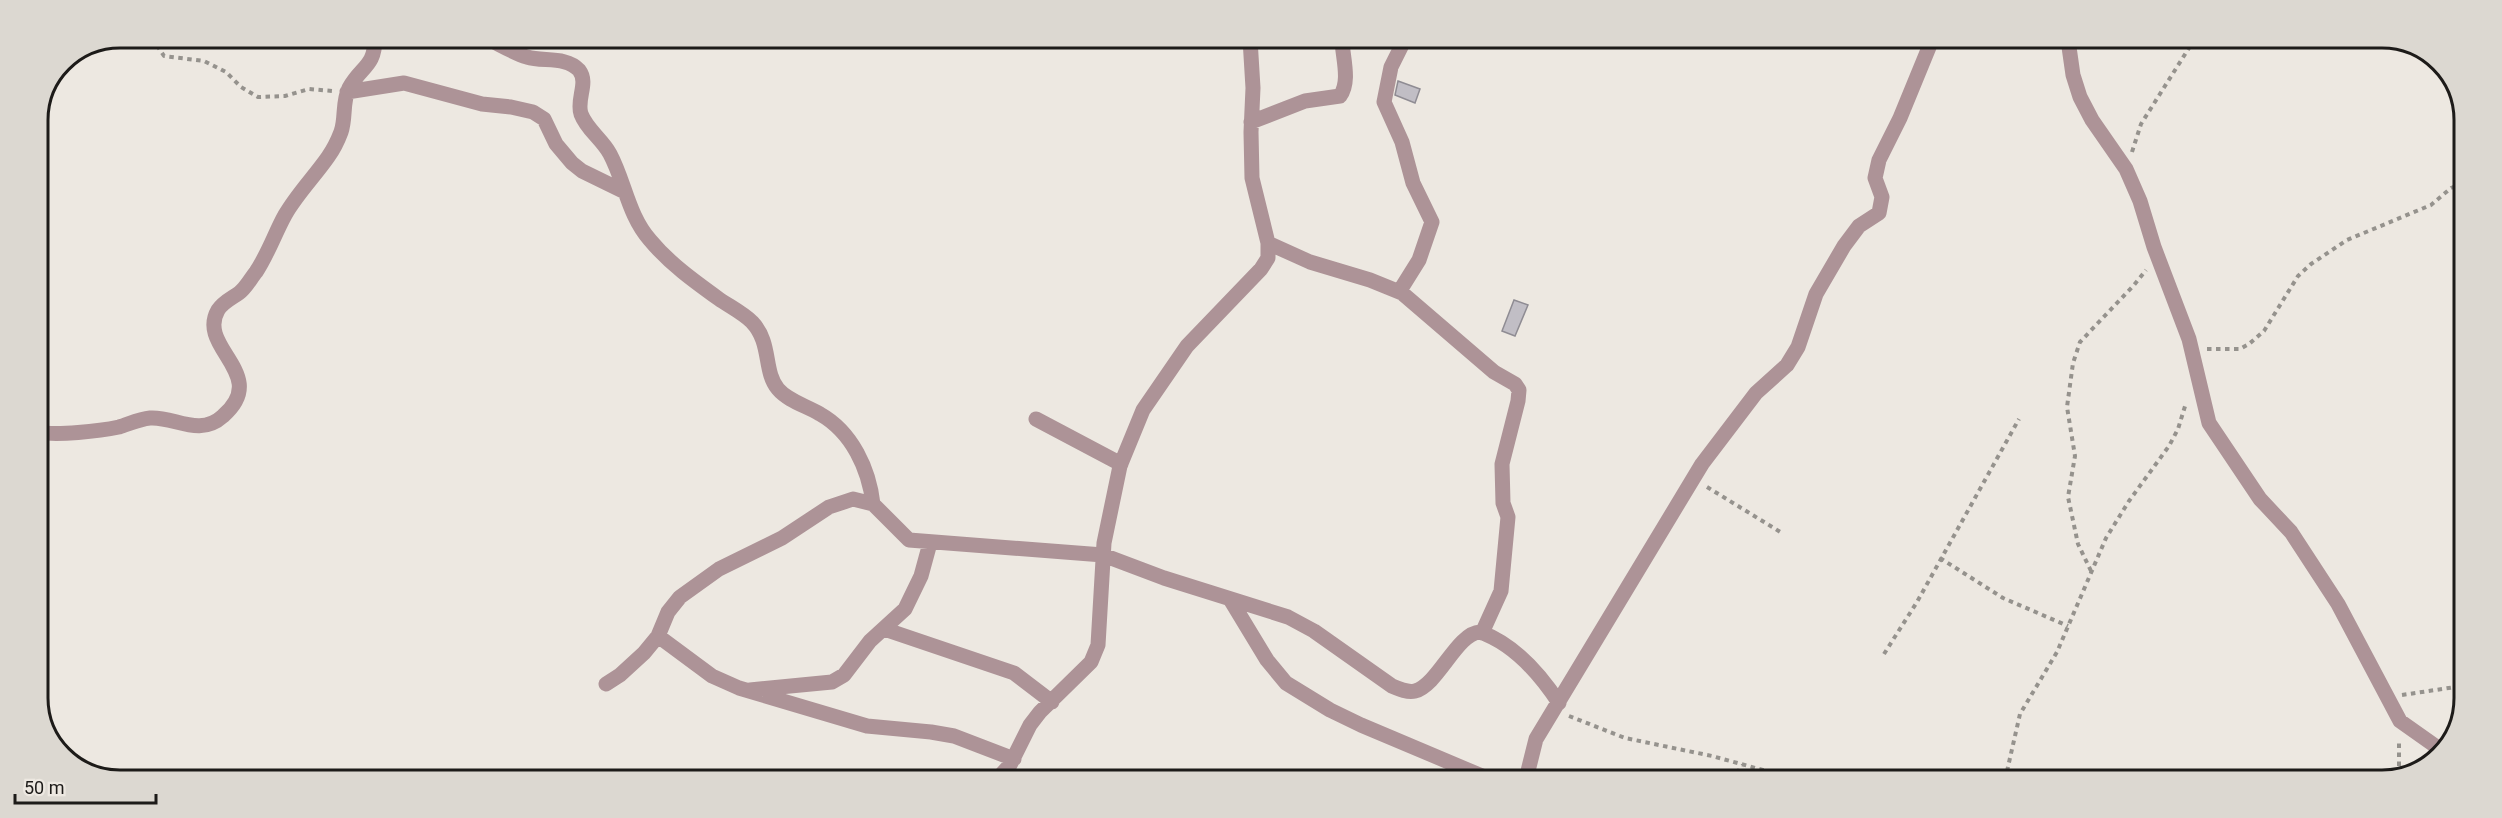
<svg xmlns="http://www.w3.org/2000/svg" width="2502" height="818" font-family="Roboto,sans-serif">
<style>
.building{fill:#c1bec5;stroke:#8f8c93;stroke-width:1.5}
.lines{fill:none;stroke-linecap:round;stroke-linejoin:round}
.path{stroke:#95928d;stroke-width:4;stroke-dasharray:4.5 4.5;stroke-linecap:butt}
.minor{stroke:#ad9397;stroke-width:15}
.rim{fill:none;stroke:#1d1b19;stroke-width:3}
</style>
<rect width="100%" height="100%" fill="#ede8e1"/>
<path class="building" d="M1398 81 1420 89 1415 103 1395 95Z
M1514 300 1528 305 1515 336 1502 331Z"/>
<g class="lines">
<path class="path" d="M152 38 164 56 204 61 226 72 241 87 258 97 285 96 309 89 332 91
M2132 152 2141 124 2194 40
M2207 349H2240L2249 344 2264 331 2298 276 2311 264 2347 240 2431 205 2451 188 2464 183
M1707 487 1782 533
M1940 558 2003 598 2068 626
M2091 571 2078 544 2068 497 2075 456 2067 407 2073 363 2080 342 2134 285 2146 270
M1884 654 1917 602 2019 419
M2402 695 2462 686
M1569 716 1625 738 1712 756 1799 780
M2399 775V740
M1731 780 1743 765
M2005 780 2020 714 2057 652 2106 538 2129 501 2169 446 2178 429 2186 403"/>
<path class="minor" d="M486 38C499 44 513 53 527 57 543 62 566 56 579 70 589 83 576 99 581 114 587 130 602 139 610 154 625 182 628 215 650 240 669 263 694 281 719 299 729 306 743 313 752 322 772 343 763 371 778 389 788 401 807 406 820 414 852 432 869 469 873 504
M2068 40 2073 75 2080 97 2092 120 2126 169 2140 201 2154 247 2189 339 2209 423 2260 499 2291 532 2338 604 2400 721 2441 750
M347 92 404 83 482 104 511 107 533 112 544 119 556 144 572 163 582 171 625 192
M1251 122 1305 101 1340 96C1351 81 1342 56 1342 39
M1268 243 1310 262 1370 280 1402 293 1494 372 1515 384 1519 390 1518 401 1502 464 1503 503 1508 517 1501 591 1482 633
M1399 292 1419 260 1432 222 1413 183 1402 142 1384 102 1391 67 1405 39
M1036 419 1121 464
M38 432C56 436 100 431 119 427 129 424 139 419 150 418 174 416 199 438 223 416 271 374 196 348 218 310 223 302 232 298 239 293 246 288 251 278 256 272 268 254 275 233 285 215 297 194 314 177 328 157 333 150 338 140 341 132 346 118 342 102 349 88 361 66 375 67 375 38
M1230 599 1267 660 1286 683 1330 710 1361 725 1489 779
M884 629 1014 673 1052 702
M658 636 712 676 739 688 867 726 931 732 954 736 1014 759
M606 684 620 675 644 653 658 636 668 612 680 597 719 569 782 538 829 507 853 499 873 504 909 540 1103 555 1164 578 1288 617 1314 631 1392 686C1399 689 1408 693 1415 691 1438 685 1457 633 1480 632 1514 644 1540 674 1559 703
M750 690 832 682 844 675 870 641 905 609 921 576 930 543
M997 779 1010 765 1030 725 1040 712 1091 662 1098 645 1104 543 1120 466 1143 410 1187 346 1261 269 1268 258V243L1252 178 1251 132 1253 88 1250 39
M1526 779 1536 739 1702 464 1756 393 1787 365 1798 347 1816 294 1844 246 1859 226 1879 213 1882 197 1875 178 1879 160 1900 118 1932 40"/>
</g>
<path d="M0 0H2502V818H0ZM120 48H2382A72 72 0 0 1 2454 120V698A72 72 0 0 1 2382 770H120A72 72 0 0 1 48 698V120A72 72 0 0 1 120 48Z" fill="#dcd8d1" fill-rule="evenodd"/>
<path class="rim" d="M120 48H2382A72 72 0 0 1 2454 120V698A72 72 0 0 1 2382 770H120A72 72 0 0 1 48 698V120A72 72 0 0 1 120 48Z"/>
<path d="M15 794v9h141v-9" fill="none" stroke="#1d1b19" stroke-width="3"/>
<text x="24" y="794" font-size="18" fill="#1d1b19" stroke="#ede8e1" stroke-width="4.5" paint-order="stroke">50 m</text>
</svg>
